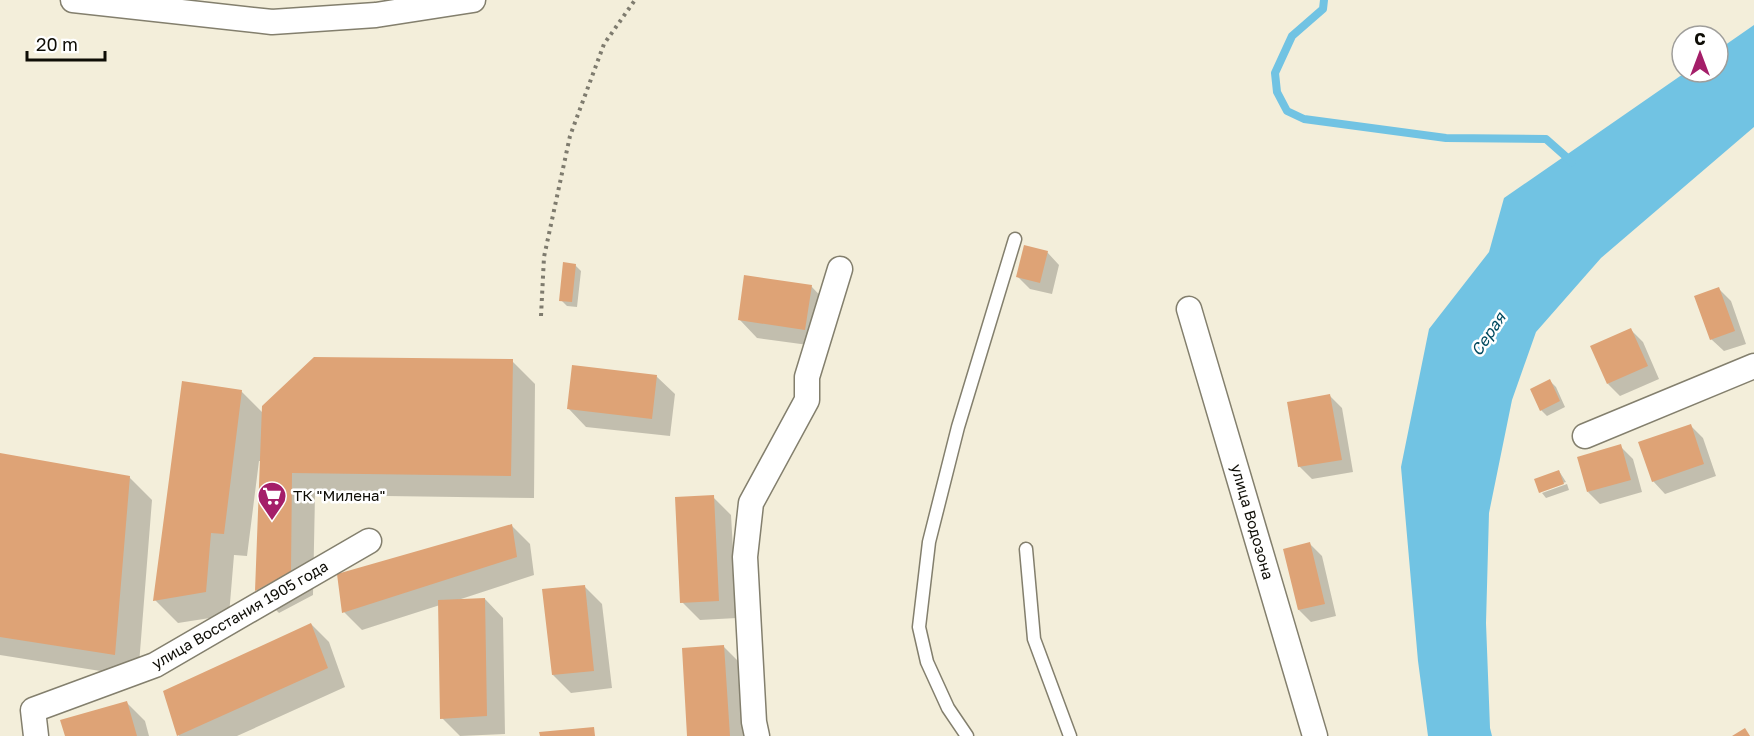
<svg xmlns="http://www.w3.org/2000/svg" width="1754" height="736" font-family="'Golos Text',sans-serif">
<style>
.water{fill:#71c3e3}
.shadow{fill:#0003}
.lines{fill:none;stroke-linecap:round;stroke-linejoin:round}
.stream{stroke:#71c3e3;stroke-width:8}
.building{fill:#dea376}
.lane-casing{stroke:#837f6d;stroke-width:15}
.street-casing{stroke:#837f6d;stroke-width:27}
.path{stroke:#7e7b6e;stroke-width:4;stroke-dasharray:3 4.5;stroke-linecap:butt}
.lane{stroke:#fff;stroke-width:12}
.street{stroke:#fff;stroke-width:24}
.labels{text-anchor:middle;stroke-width:5;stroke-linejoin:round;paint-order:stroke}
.poi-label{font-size:15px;fill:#0e0d06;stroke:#fff;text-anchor:start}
.street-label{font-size:15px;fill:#0e0d06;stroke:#fff}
.water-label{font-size:16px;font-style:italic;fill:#004a60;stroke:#fff}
</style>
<rect width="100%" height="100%" fill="#f3eeda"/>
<path class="water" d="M1754 25V127L1601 258 1536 332 1512 400 1489 513 1486 623 1490 728 1492 736H1428L1418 661 1401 467 1429 329 1489 252 1504 198 1686 72H1718V50Z"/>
<path class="shadow" d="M1047 252 1059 265 1052 294 1030 289 1018 277Z
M575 265 581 271 577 307 567 306 561 300Z
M811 286 829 305 823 347 757 338 739 319Z
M1718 288 1731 301 1746 344 1724 351 1711 339Z
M1631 330 1643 342 1659 379 1620 396 1608 384Z
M512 361 535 384 534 498 315 495 313 595 279 613 256 590 261 461H259L247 556 234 555 229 615 178 623 155 600 241 391 263 413Z
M656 376 675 394 670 436 586 427 568 408Z
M1550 381 1556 387 1565 407 1547 416 1541 410Z
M1330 396 1342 408 1353 472 1312 479 1299 466Z
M1690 425 1703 438 1716 476 1665 494 1653 481Z
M1620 446 1633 459 1642 492 1600 504 1588 492Z
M0 455 129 477 152 500 138 677 0 655Z
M1559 471 1566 482 1541 490V493L1536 480Z
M1567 484 1569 490 1546 498 1542 493Z
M713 497 731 515 737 618 700 620 682 602Z
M512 526 530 544 534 575 458 600 485 599 503 618 505 734 460 736 442 718 440 605 362 630 344 612Z
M1310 544 1322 556 1336 616 1311 622 1299 610Z
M584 586 602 604 612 688 571 693 553 675Z
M311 624 329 642 345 687 237 736H179L164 692Z
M724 647 742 665 746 736H688Z
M126 702 145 721 149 736H66Z"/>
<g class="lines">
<path class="stream" d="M1324 0 1323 9 1292 36 1275 73 1277 92 1287 111 1304 119 1446 138 1546 139 1572 162"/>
</g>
<path class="building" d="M1024 245 1048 251 1040 283 1016 277Z
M563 262 576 264 572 302 559 301Z
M744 275 812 285 805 330 738 320Z
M1719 287 1735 331 1710 340 1694 296Z
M1631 328 1648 366 1607 384 1590 346Z
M314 357 513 359 511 476 292 473 291 572 255 591 262 406Z
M572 365 657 375 652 419 567 409Z
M1550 379 1560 401 1540 411 1530 389Z
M182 381 242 390 224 534 211 533 206 592 153 601Z
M1330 394 1342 460 1298 467 1287 402Z
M1691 424 1704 464 1652 482 1638 442Z
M1621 444 1631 480 1587 492 1577 457Z
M0 453 130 476 115 655 0 637Z
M1559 470 1564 484 1539 493 1534 479Z
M714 495 719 601 680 603 675 497Z
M512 524 517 557 342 613 337 574Z
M1310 542 1325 604 1298 610 1283 549Z
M585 585 594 671 552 675 542 589Z
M485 598 487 716 440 719 438 600Z
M311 623 328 668 177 736 163 691Z
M724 645 730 736H687L682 648Z
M127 701 137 736H65L60 720Z
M594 727 595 736H540L539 732Z
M1745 728 1750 736H1732Z"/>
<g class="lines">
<g class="lane-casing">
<path id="lane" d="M1026 549 1034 639 1070 736
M967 736 948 708 927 662 919 627 929 542 958 427 1015 239"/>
</g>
<g class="street-casing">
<path id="street" d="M73 0 272 22 376 15 473 0
M1189 309 1315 736
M1585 436 1754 366
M36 736 33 710 155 665 369 541
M757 736 754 722 745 557 751 503 807 400V377L840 269"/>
</g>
<path class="path" d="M541 316 544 257 570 136 604 44 635 0"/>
<use href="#lane" class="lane"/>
<use href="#street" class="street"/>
</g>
<defs>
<g id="supermarket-pin" transform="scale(1.5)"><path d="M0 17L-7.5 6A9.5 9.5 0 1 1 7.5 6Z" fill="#a41e69" stroke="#fff"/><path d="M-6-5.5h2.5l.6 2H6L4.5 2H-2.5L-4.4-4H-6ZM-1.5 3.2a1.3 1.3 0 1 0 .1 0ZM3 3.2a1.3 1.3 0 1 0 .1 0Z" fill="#fff"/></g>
</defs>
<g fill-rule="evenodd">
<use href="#supermarket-pin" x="272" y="496"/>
</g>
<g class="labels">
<g class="poi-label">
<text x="293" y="501">ТК "Милена"</text>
</g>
<g class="street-label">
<text transform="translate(1252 522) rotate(74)" y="5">улица Водозона</text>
<text transform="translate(240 615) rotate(-30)" y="5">улица Восстания 1905 года</text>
</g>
<g class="water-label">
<text transform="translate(1488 334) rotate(-56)" y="6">Серая</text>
</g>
</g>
<g transform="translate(1700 54)"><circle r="28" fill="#ffffff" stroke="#9f9e9b" stroke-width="1.5"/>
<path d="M0-4.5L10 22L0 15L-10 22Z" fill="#a41e69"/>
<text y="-9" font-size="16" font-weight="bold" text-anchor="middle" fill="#0e0d06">С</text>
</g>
<path d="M27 51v9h78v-9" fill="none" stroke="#0e0d06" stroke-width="3"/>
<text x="36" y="51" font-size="18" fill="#0e0d06" stroke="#ffffff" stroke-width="4.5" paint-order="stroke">20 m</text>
</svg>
